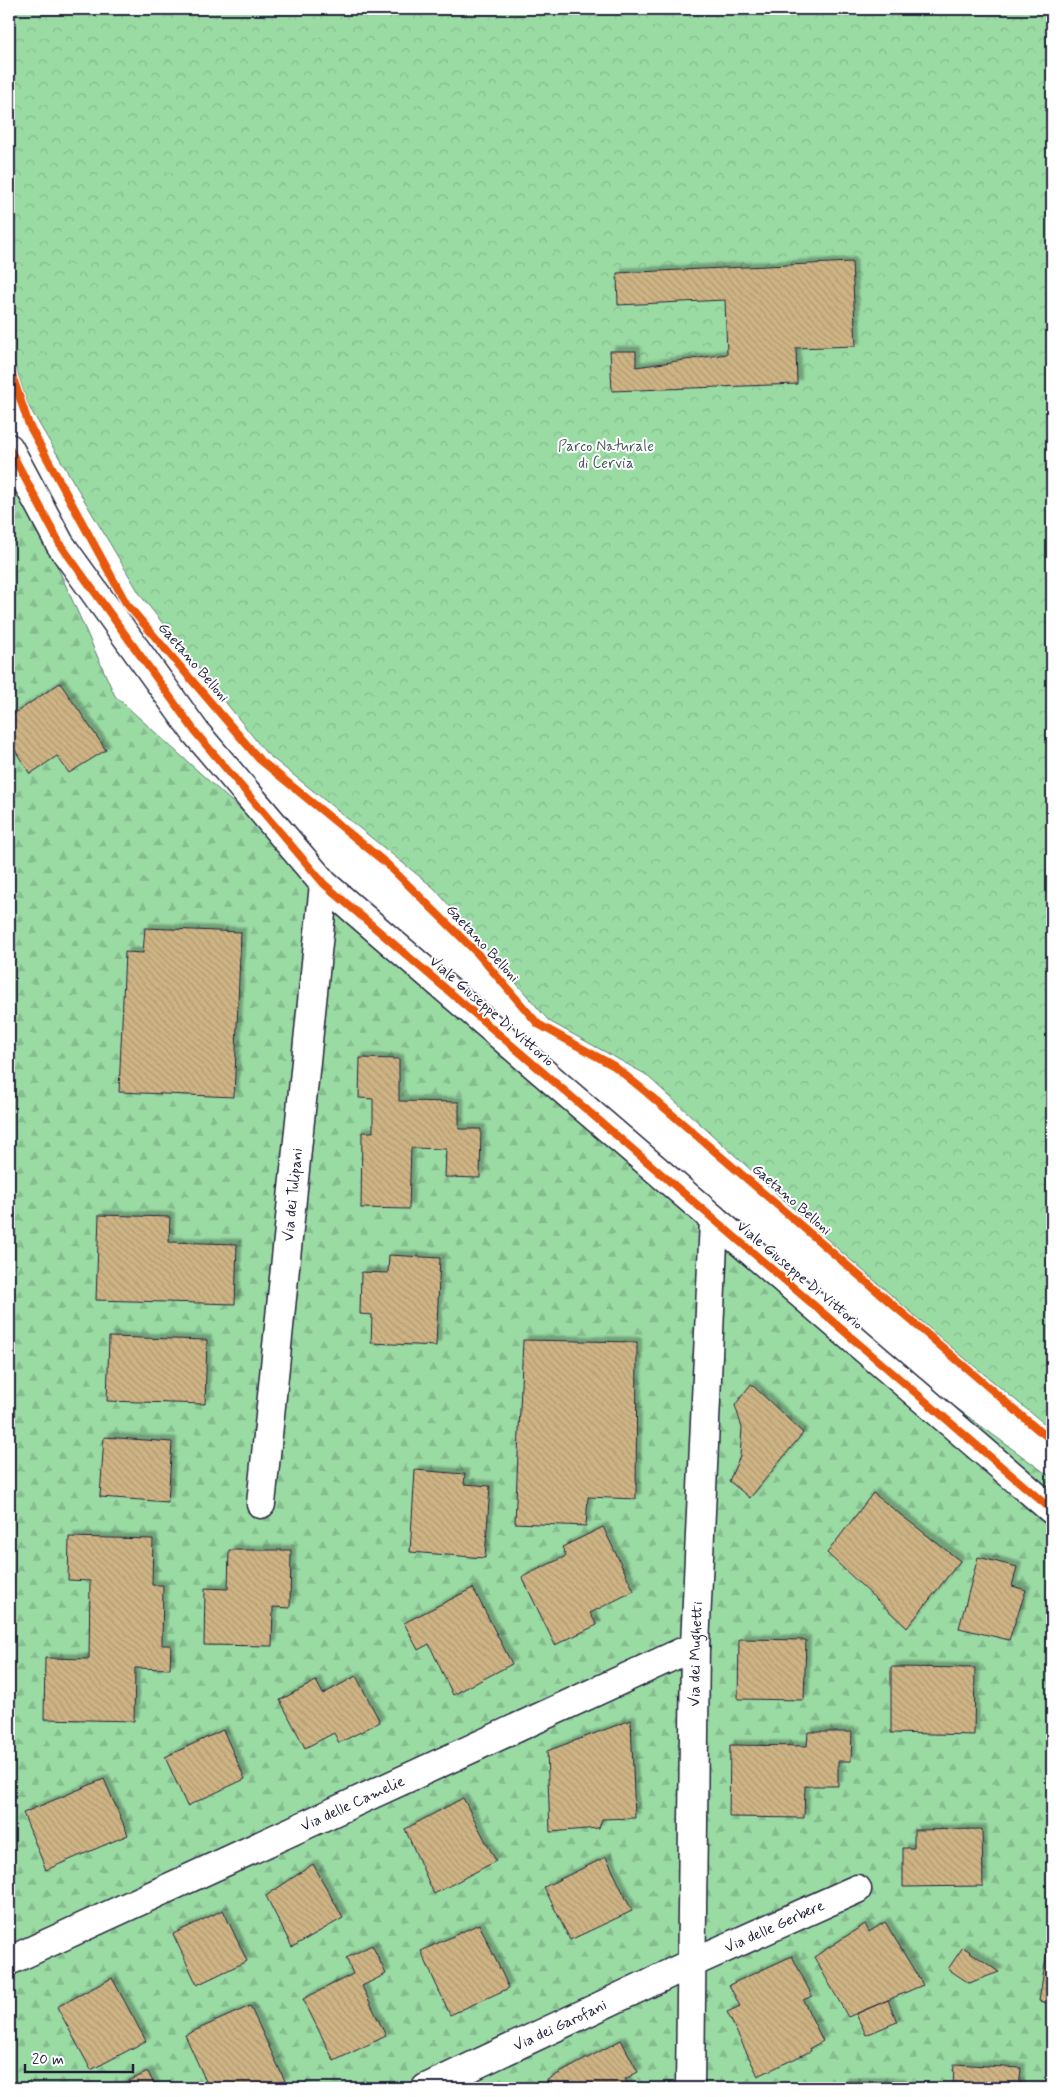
<svg xmlns="http://www.w3.org/2000/svg" width="1061" height="2097" font-family="Mynerve,sans-serif">
<style>
.forest{fill:url(#forest-firs);stroke:#5e7e70}
.park{fill:url(#park-crowns);stroke:#5e7e70}
.building{fill:url(#building-back-hatch);stroke:#22223b;filter:url(#shadow)}
.lines{fill:none;stroke-linecap:round;stroke-linejoin:round}
.minor-casing{stroke:#22223b;stroke-width:31}
.minor{stroke:#fff;stroke-width:28}
.cycleway-casing{stroke:#fff;stroke-width:11}
.cycleway{stroke:#e8590c;stroke-width:8}
.labels{text-anchor:middle;stroke-width:4;stroke-linejoin:round;paint-order:stroke}
.park-label{font-size:15px;fill:#465a5a;stroke:#fff}
.street-label{font-size:15px;fill:#22223b;stroke:#fff}
</style>
<defs>
<pattern id="forest-firs" width="22" height="20" patternUnits="userSpaceOnUse" patternTransform="scale(1.25)"><rect width="22" height="20" fill="#9adba4"/><path d="M5 1l3.5 6h-7zM16 11l3.5 6h-7z" fill="#84bc8e"/></pattern>
<pattern id="park-crowns" width="20" height="18" patternUnits="userSpaceOnUse" patternTransform="scale(1.25)"><rect width="20" height="18" fill="#9adba4"/><path d="M2 6a3 3 0 1 1 6 0M12 15a3 3 0 1 1 6 0" fill="none" stroke="#84bc8e"/></pattern>
<pattern id="building-back-hatch" width="6" height="6" patternUnits="userSpaceOnUse" patternTransform="scale(1.25)"><rect width="6" height="6" fill="#ceb484"/><path d="M-1 5l2 2M0 0l6 6M5-1l2 2" fill="none" stroke="#b19a73"/></pattern>
<filter id="shadow"><feDropShadow dx="4.5" dy="-4.5" stdDeviation="1" flood-color="#0004"/></filter>
</defs>
<rect width="100%" height="100%" fill="#fff"/>
<filter id="ink" filterUnits="userSpaceOnUse"><feTurbulence type="fractalNoise" baseFrequency=".02" numOctaves="2"/><feDisplacementMap in="SourceGraphic" scale="10" xChannelSelector="R" yChannelSelector="G"/><feConvolveMatrix kernelMatrix="1 2 1 2 8 2 1 2 1" color-interpolation-filters="sRGB"/></filter>
<g filter="url(#ink)">
<path class="forest" d="M9 458 115 696 671 1199 1052 1478V2088H9Z"/>
<path class="park" d="M9 9H1052V1430L951 1347 838 1249 645 1074 549 1021 434 888 266 753 141 596 28 405 9 347Z"/>
<path class="building" d="M852 262 856 346 796 348 797 384 612 391 610 351H636V367L727 354 725 300 618 305 617 273Z
M60 683 106 750 69 773 57 756 30 774 9 741V717Z
M145 928 241 932 234 1097 119 1092 125 952 143 953Z
M360 1058 399 1059V1101L459 1102V1129H481L480 1178 445 1177 446 1149 411 1148 409 1209 361 1208 362 1132H373V1099L359 1098Z
M9 1210H10V1272H9Z
M99 1215 170 1217 169 1242 237 1244 235 1304 96 1300Z
M389 1255 440 1258 436 1346 371 1343 372 1315 360 1314 361 1272 388 1273Z
M109 1337 207 1340 205 1404 107 1401Z
M523 1340 637 1342 636 1499 588 1497 586 1526 515 1523Z
M751 1384 803 1433 750 1498 729 1481 740 1456 742 1428 735 1405Z
M104 1437 172 1442 168 1502 100 1497Z
M415 1470 465 1474 464 1484 490 1486 485 1558 410 1552Z
M873 1493 960 1561 907 1628 827 1553Z
M603 1527 634 1591 590 1613 597 1625 555 1645 522 1577 566 1556 562 1547Z
M69 1537 153 1539 152 1585H163L162 1645H171L170 1669 135 1668 134 1721 44 1719 45 1658 89 1659 90 1581 68 1580Z
M229 1550H291L290 1608 273 1607 272 1646 204 1645 205 1588 228 1589Z
M978 1557 1017 1567 1012 1586 1026 1590 1009 1640 959 1628Z
M473 1588 512 1664 453 1695 429 1644 418 1650 404 1623Z
M739 1639 806 1640 804 1700 738 1699Z
M891 1667 975 1668 974 1735 891 1733Z
M356 1676 380 1722 339 1743 334 1733 305 1748 280 1700 316 1681 323 1694Z
M631 1720 635 1818 602 1819 599 1828 550 1832 547 1751Z
M223 1730 245 1779 187 1806 165 1757Z
M808 1732H852L851 1761H838V1786H805L804 1818 729 1817 730 1745 807 1746Z
M104 1779 128 1835 46 1870 23 1813Z
M463 1798 496 1861 434 1894 405 1829Z
M982 1829 983 1886 903 1887V1848H914V1830Z
M606 1857 632 1911 570 1940 544 1887Z
M313 1864 343 1918 292 1947 266 1896Z
M223 1910 247 1961 197 1985 173 1934Z
M885 1922 923 1985 848 2017 814 1957 865 1924 869 1932Z
M479 1924 509 1988 450 2015 421 1951Z
M1049 1939H1052V2004L1039 2001Z
M372 1945 386 1974 362 1986 386 2036 334 2061 303 1999 353 1974 346 1958Z
M963 1947 999 1972 969 1983 948 1969Z
M792 1956 812 1996 803 2000 823 2041 810 2048 811 2051 758 2076 727 2012 740 2006 729 1985Z
M112 1978 146 2041 91 2070 57 2007Z
M888 2000 897 2022 866 2035 856 2014Z
M250 2006 285 2081 269 2088H209L185 2035Z
M621 2040 638 2072 625 2079 630 2088H551L547 2080Z
M954 2064 1021 2068 1019 2088H953Z
M148 2072 156 2088H114Z
M843 2082 902 2083 901 2088H843Z"/>
<g class="lines">
<g class="minor-casing">
<g id="minor">
<path d="M9 448 60 544 196 733 324 884 1052 1510"/>
<path id="s1" d="M261 1504 324 884"/>
<path id="s2" d="M9 1961 695 1646"/>
<path id="s3" d="M426 2088 692 1963 857 1889"/>
<path id="s4" d="M690 2088 695 1646 714 1220"/>
</g>
</g>
<use href="#minor" class="minor"/>
<g class="cycleway-casing">
<path id="cycleway" d="M9 366 29 425 126 603 259 759 387 864 477 953 538 1024 614 1066 646 1092 1037 1429 1052 1440
M9 448 60 544 196 733 324 884 1052 1510"/>
</g>
<use href="#cycleway" class="cycleway"/>
</g>
</g>
<g class="labels">
<g class="park-label">
<text x="606" y="451">Parco Naturale<tspan x="606" dy="17">di Cervia</tspan></text>
</g>
<g class="street-label">
<text transform="translate(194 662) rotate(49)" y="5">Gaetano Belloni</text>
<text transform="translate(483 943) rotate(47)" y="5">Gaetano Belloni</text>
<text transform="translate(492 1011) rotate(41)" y="5">Viale Giuseppe Di Vittorio</text>
<text dy="5" stroke="none"><textPath href="#s1" startOffset="311">Via dei Tulipani</textPath></text>
<text transform="translate(792 1199) rotate(41)" y="5">Gaetano Belloni</text>
<text transform="translate(800 1275) rotate(40)" y="5">Viale Giuseppe Di Vittorio</text>
<text dy="5" stroke="none"><textPath href="#s4" startOffset="434">Via dei Mughetti</textPath></text>
<text dy="5" stroke="none"><textPath href="#s2" startOffset="378">Via delle Camelie</textPath></text>
<text dy="5" stroke="none"><textPath href="#s3" startOffset="384">Via delle Gerbere</textPath></text>
<text dy="5" stroke="none"><textPath href="#s3" startOffset="148">Via dei Garofani</textPath></text>
</g>
</g>
<rect width="1061" height="2097" fill="none" stroke="#fff" stroke-width="30"/>
<rect x="15" y="15" width="1031" height="2067" fill="none" stroke="#22223b" stroke-width="2" filter="url(#ink)"/>
<path d="M25 2064v8h108v-8" fill="none" stroke="#22223b" stroke-width="2.5"/>
<text x="32" y="2064" font-size="15" fill="#22223b" stroke="#ffffff" stroke-width="4" paint-order="stroke">20 m</text>
</svg>
